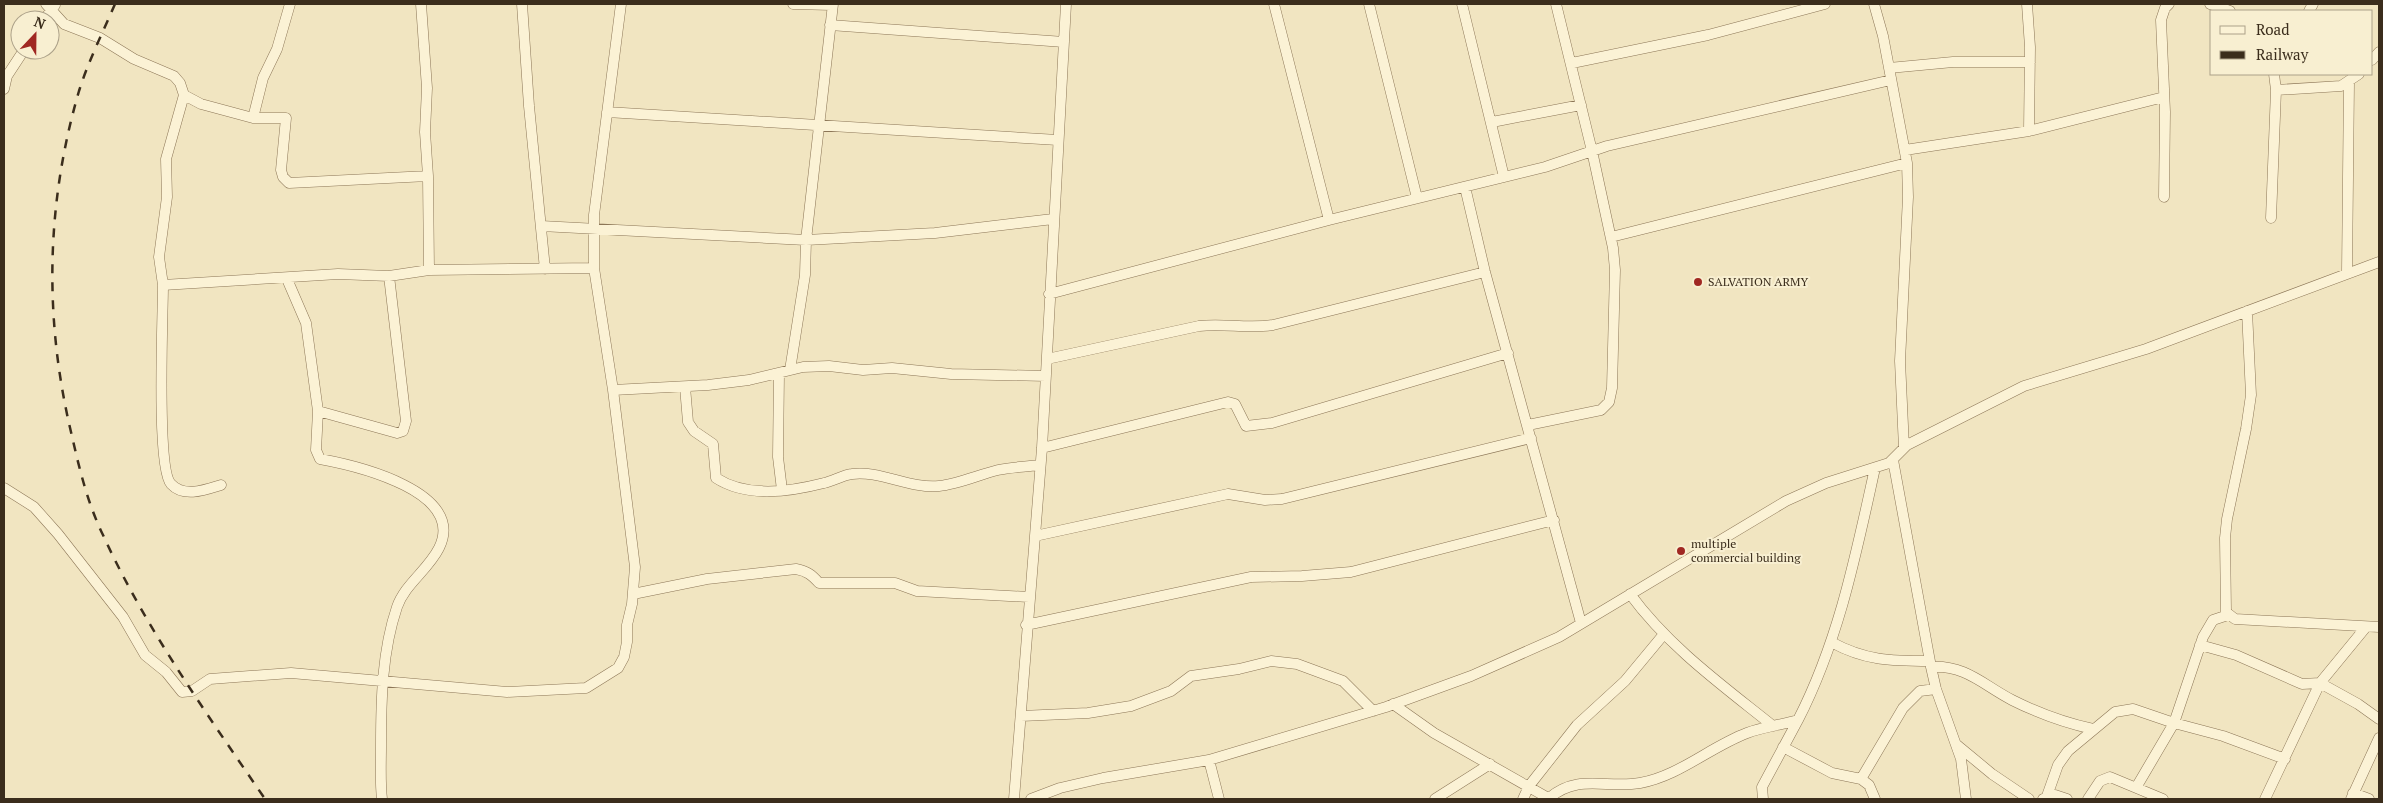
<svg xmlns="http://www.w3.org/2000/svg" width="2383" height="803" font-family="'PT Serif',serif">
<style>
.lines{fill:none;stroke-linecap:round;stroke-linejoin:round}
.street-casing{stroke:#8c7657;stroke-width:11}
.street{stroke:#fbf2d5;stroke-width:10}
.rail{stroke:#3b2d1c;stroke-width:2.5;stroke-dasharray:9 9;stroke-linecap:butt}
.poi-dot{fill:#a02822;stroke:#f8efd1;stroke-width:2}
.labels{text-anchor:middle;stroke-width:4;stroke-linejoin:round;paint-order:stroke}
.poi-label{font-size:12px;fill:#3b2d1c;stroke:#f8efd1;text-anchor:start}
</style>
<rect width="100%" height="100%" fill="#f1e5c1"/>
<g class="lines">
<g class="street-casing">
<path id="street" d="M46 4 64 24 100 38 134 59 174 76 180 83 184 95 201 104 253 118H286L281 170 283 177 289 183 428 176
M522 4 529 106 545 269
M793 4 832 5
M1274 4 1329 220 1545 167 1607 146 1891 80
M1369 4 1417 198
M1462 4 1504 177
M1874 4 1883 36 1907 163 1908 197 1900 361 1904 448
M2027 4 2030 47 2029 131
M2210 4 2230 11
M2309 11 2313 4
M44 20 55 5
M830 25 1064 42
M2372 60 2379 52
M1572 63 1708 35 1825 4
M1889 68 1953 62H2030
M4 89 7 76 24 50
M2276 90 2341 86 2359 74
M184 95 166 159 167 197 159 257 163 285 338 274 389 276 429 270 428 176 425 132 427 88 421 4
M607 112 1058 140
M253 118 263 78 277 49 290 4
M1492 122 1581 105
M1905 150 2029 131 2164 97
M1465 187 1485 272 1581 623
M2164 197 2165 112 2161 20 2165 8 2169 4
M2271 218 2276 90 2274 74
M541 226 806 240 935 233 1053 219
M1611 237 1907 163
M429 270 594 268V215L621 4
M2347 273 2349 82
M287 279 306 323 318 411 397 433 403 431 406 421 389 276
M163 285C163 315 156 468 171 484 184 498 205 490 221 485
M1049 294 1329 220
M2247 311 2251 395 2246 429 2227 519 2225 538 2226 612 2235 619 2379 627
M1047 359 1199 326C1224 323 1248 329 1273 325L1485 272
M790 370 805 275 806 240 833 4
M779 373 778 457 782 490
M685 387 688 422 694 431 713 444 716 478C747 498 789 492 824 483 833 481 843 475 852 474 879 470 910 489 939 486 958 484 978 475 998 470 1011 467 1025 467 1039 465
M613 390 708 385 749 380 803 367 829 366 863 370 892 368 951 374 1046 376
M318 411 316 450 320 459C358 466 467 492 439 548 428 570 405 584 397 607 382 651 381 700 381 746 381 764 380 782 382 799
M1528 425 1601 410 1609 402 1612 388 1615 270 1613 248 1592 151 1556 4
M1042 448 1228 402 1235 404 1246 426 1272 423 1508 353
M1893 460 1931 667 1936 689 1961 759 1966 799
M4 488 34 507 58 534 123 617 145 655 166 672 182 692 192 691 210 679 291 673 507 692 586 688 618 668 624 657 627 642V625L632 604 635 567 613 390 594 268
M1035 536 1228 494 1265 500 1282 499 1531 438
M633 594 707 579 796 569C807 571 812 575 819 583H895L917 591 1029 597
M1630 594C1669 647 1722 685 1773 726
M1026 625 1251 577 1302 576 1351 572 1554 520
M2366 627 2320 683 2358 704 2379 719
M1831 642C1866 661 1891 661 1930 661
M2200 645 2236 655 2302 684 2320 683 2265 799
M1931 667C1966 665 1983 685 2012 700 2038 713 2065 723 2093 729
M1393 704 1434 733 1550 799
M1021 716 1088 713 1131 706 1171 691 1191 676 1239 669 1271 661 1297 664 1343 681 1373 711
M1957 745 1992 774 2029 799
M1783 747 1832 773 1861 779 1869 785 1875 799
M1209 760 1219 799
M1861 779 1903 708 1920 691 1936 689
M2137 786 2174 723 2223 736 2285 759
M2353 793 2369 799
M2047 796 2058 765 2068 751 2115 712 2133 709 2174 723 2203 637 2213 620 2228 615
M1549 798C1579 773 1606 789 1640 783 1679 776 1710 747 1747 733 1763 727 1781 725 1798 720 1839 640 1856 554 1875 468
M1014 799 1042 448 1066 4
M1031 799 1060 788 1103 778 1209 760 1386 707 1471 676 1559 637 1786 501 1826 483 1889 463 1907 445 2024 386 2146 349 2379 262
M1435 799 1490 764
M1523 799 1529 786 1577 725 1625 681 1664 634
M1763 799 1762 787 1798 720
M2043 799 2055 795 2067 799
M2088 799 2100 781 2110 777 2163 799
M2351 799 2379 738"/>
</g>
<use href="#street" class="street"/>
<path class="rail" d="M115 4C103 32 88 62 79 91 46 204 44 318 71 432 79 467 87 502 103 535 146 629 207 714 265 799"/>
</g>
<g class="poi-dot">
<circle cx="1698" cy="282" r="5"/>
<circle cx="1681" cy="551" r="5"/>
</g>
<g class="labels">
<g class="poi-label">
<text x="1708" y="286">SALVATION ARMY</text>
<text x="1691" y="548">multiple<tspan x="1691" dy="14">commercial building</tspan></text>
</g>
</g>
<rect width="2383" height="803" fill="none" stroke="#3b2d1c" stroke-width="10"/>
<rect x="2210" y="10" width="162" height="65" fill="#f8efd1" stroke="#aca189"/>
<rect x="2220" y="26" width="25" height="8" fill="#fbf2d5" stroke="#aca189"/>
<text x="2256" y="35" font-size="15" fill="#3b2d1c">Road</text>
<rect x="2220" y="51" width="25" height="8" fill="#3b2d1c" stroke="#aca189"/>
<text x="2256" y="60" font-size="15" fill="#3b2d1c">Railway</text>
<g transform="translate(35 35) rotate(22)"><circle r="24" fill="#f8efd1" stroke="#aca189"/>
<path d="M0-4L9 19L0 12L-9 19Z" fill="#a02822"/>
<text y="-8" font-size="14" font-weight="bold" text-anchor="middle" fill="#3b2d1c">N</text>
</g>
</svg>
